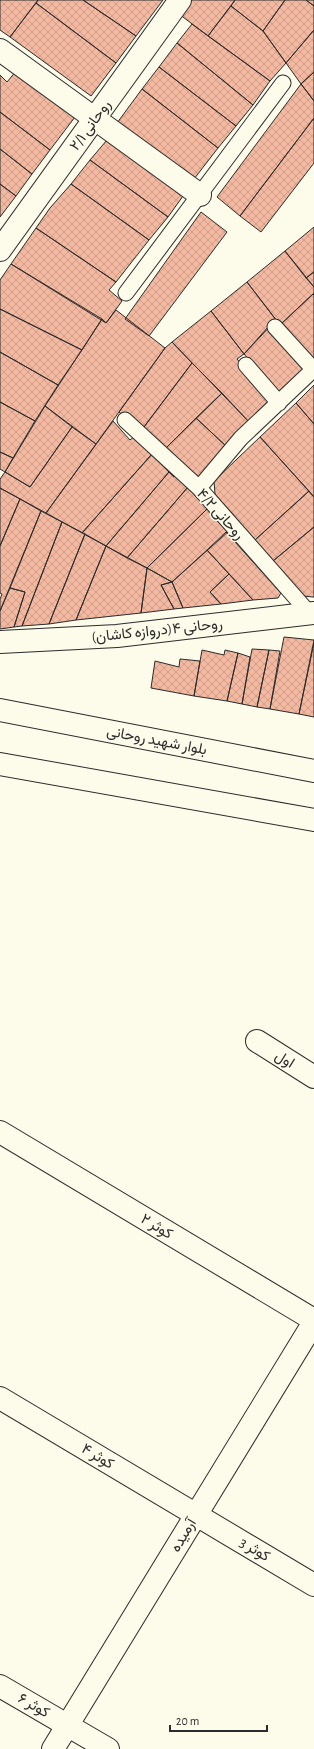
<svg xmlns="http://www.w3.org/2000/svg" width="314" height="1749" font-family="'Alegreya Sans',Vazirmatn,sans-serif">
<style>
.building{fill:url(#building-cross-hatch);stroke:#2b2b2b}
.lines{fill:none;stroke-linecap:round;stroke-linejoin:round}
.lane-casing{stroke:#2b2b2b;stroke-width:17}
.street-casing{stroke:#2b2b2b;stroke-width:24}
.primary-casing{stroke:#2b2b2b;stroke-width:24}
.lane{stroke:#fdfbea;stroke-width:15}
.street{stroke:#fdfbea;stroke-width:22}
.primary{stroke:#fdfbea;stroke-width:22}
.labels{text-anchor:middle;stroke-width:3;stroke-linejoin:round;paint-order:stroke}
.street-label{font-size:15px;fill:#2b2b2b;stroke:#fdfbea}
</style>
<defs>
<pattern id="building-cross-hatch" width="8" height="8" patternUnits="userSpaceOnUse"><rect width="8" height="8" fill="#f2b8a0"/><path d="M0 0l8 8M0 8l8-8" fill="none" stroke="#d09e8a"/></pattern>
</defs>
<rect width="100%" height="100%" fill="#fdfbea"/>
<path class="building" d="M0 0H38L10 37 0 30Z
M38 0H83L136 36 116 63 36 3Z
M83 0H163L136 36Z
M189 0H235L208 36 179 14Z
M235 0H285L263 31 231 6Z
M285 0H306L314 6V30L286 63 263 31Z
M306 0H314V6Z
M36 3 116 63 91 96 10 37Z
M231 6 263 31 286 63 270 81 208 36Z
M192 24 270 81 253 105 177 43Z
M314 30V72L301 84 286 63Z
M177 43 253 105 236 126 159 67Z
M159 67 236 126 218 148 142 89Z
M17 70 75 117 50 150 0 112V75L7 82Z
M314 72V101L301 84Z
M301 84 314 101V118L240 216 217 197Z
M142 89 218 148 194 179 117 123Z
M0 112 50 150 32 174 0 149Z
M314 118V163L261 232 240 216Z
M107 140 183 196 168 217 90 160Z
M0 149 32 174 16 196 0 184Z
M90 160 168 217 149 240 71 184Z
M0 184 16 196 0 217Z
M71 184 149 240 116 282 36 228 50 208Z
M201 212 227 232 149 336 125 319Z
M314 227V272L306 278 285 251Z
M36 228 116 282 109 290 122 301 106 323 11 264Z
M285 251 314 287V293L280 325 247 282Z
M11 264 102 319 82 350 0 309V280Z
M314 272V287L306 278Z
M247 282 276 320 244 354 211 311Z
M313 294 314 295V360L280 325Z
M0 309 82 350 58 385 0 352Z
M116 310 165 348 96 444 45 406 102 319 106 323Z
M211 311 244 354 237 359 271 401 250 423 172 342Z
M269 326 306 368 278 393 244 354Z
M172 342 192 363 141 431 119 412 165 348Z
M0 352 58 385 35 421 0 402Z
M192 363 222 393 163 451 141 431Z
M314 385V424L296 403Z
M222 393 250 423 227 447 196 418Z
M0 402 35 421 13 458 0 452Z
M296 403 314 424V497L260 437Z
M45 406 72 427 30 487 5 472Z
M196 418 227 447 196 479 163 451Z
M113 421 130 440 135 436 152 454 82 533 46 513Z
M72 427 96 444 46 513 0 488V479L5 472 30 487Z
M260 437 309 491 255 540 215 494 214 481Z
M0 452 13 458 5 472 0 469Z
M152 454 169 472 106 546 82 533Z
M169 472 174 477 177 474 188 487 127 558 106 546Z
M188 487 197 498 199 496 208 508 147 568 127 558Z
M0 488 20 499 0 546Z
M309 491 314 497V527L273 561 255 540Z
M20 499 41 511 0 611V599L2 594 0 593V546Z
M208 508 218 521 220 518 230 530 172 582 147 568Z
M41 511 62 522 22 626 14 627 25 592 10 588Z
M62 522 85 534 49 624 22 626Z
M314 527V597H313L303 596 273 561Z
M226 532 281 593 278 598 253 600 207 550Z
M85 534 106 546 76 620 49 624Z
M106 546 147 568 141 613 76 620Z
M207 550 229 574 210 592 221 604 183 608 172 582Z
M147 568 172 582 161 585 174 609 141 613Z
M229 574 253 600 221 604 210 592Z
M172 582 183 608 174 609 161 585Z
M10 588 25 592 14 627 0 629V611Z
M284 637 314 640 299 714 270 709Z
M314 643V717L299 714Z
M252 649 269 650 257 707 242 704Z
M202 650 224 655 225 650 238 653 227 701 194 696Z
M269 650 280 651 270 709 257 707Z
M238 653 250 657 242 704 227 701Z
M180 659 200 661 194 696 151 688 155 661 179 667Z"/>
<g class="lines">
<g class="lane-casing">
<path id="lane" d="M126 293 283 83
M275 327 314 370
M246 365 279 403
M125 420 199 488 310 614
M199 488 241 438 314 369"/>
</g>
<g class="street-casing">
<path id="street" d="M0 50 200 195
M0 250 180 0
M0 642 117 636 314 613
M257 1041 314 1077
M0 1132 314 1320
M0 1398 314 1585
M0 1686 108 1749
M53 1749 314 1322"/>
</g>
<g class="primary-casing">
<path id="primary" d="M0 710 314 771
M0 764 314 820"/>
</g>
<use href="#lane" class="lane"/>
<use href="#street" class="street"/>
<use href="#primary" class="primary"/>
</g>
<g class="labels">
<g class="street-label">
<text transform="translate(90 125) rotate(-54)" y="5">روحانی ۲/۱</text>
<text transform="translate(221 514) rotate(48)" y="5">روحانی ۴/۲</text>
<text transform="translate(157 630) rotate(-6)" y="5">روحانی ۴(دروازه کاشان)</text>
<text transform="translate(157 740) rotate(11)" y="5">بلوار شهید روحانی</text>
<text transform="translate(285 1059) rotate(32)" y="5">اول</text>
<text transform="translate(157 1226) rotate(31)" y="5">کوثر ۲</text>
<text transform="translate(98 1456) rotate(31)" y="5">کوثر ۴</text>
<text transform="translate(183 1535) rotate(-59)" y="5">آرمیده</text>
<text transform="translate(255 1549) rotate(31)" y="5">کوثر 3</text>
<text transform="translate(34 1705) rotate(30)" y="5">کوثر ۶</text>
</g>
</g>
<path d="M170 1725v6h97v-6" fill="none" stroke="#2b2b2b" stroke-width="2"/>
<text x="176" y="1725" font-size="12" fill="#2b2b2b" stroke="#fdfbea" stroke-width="3" paint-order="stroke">20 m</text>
</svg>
